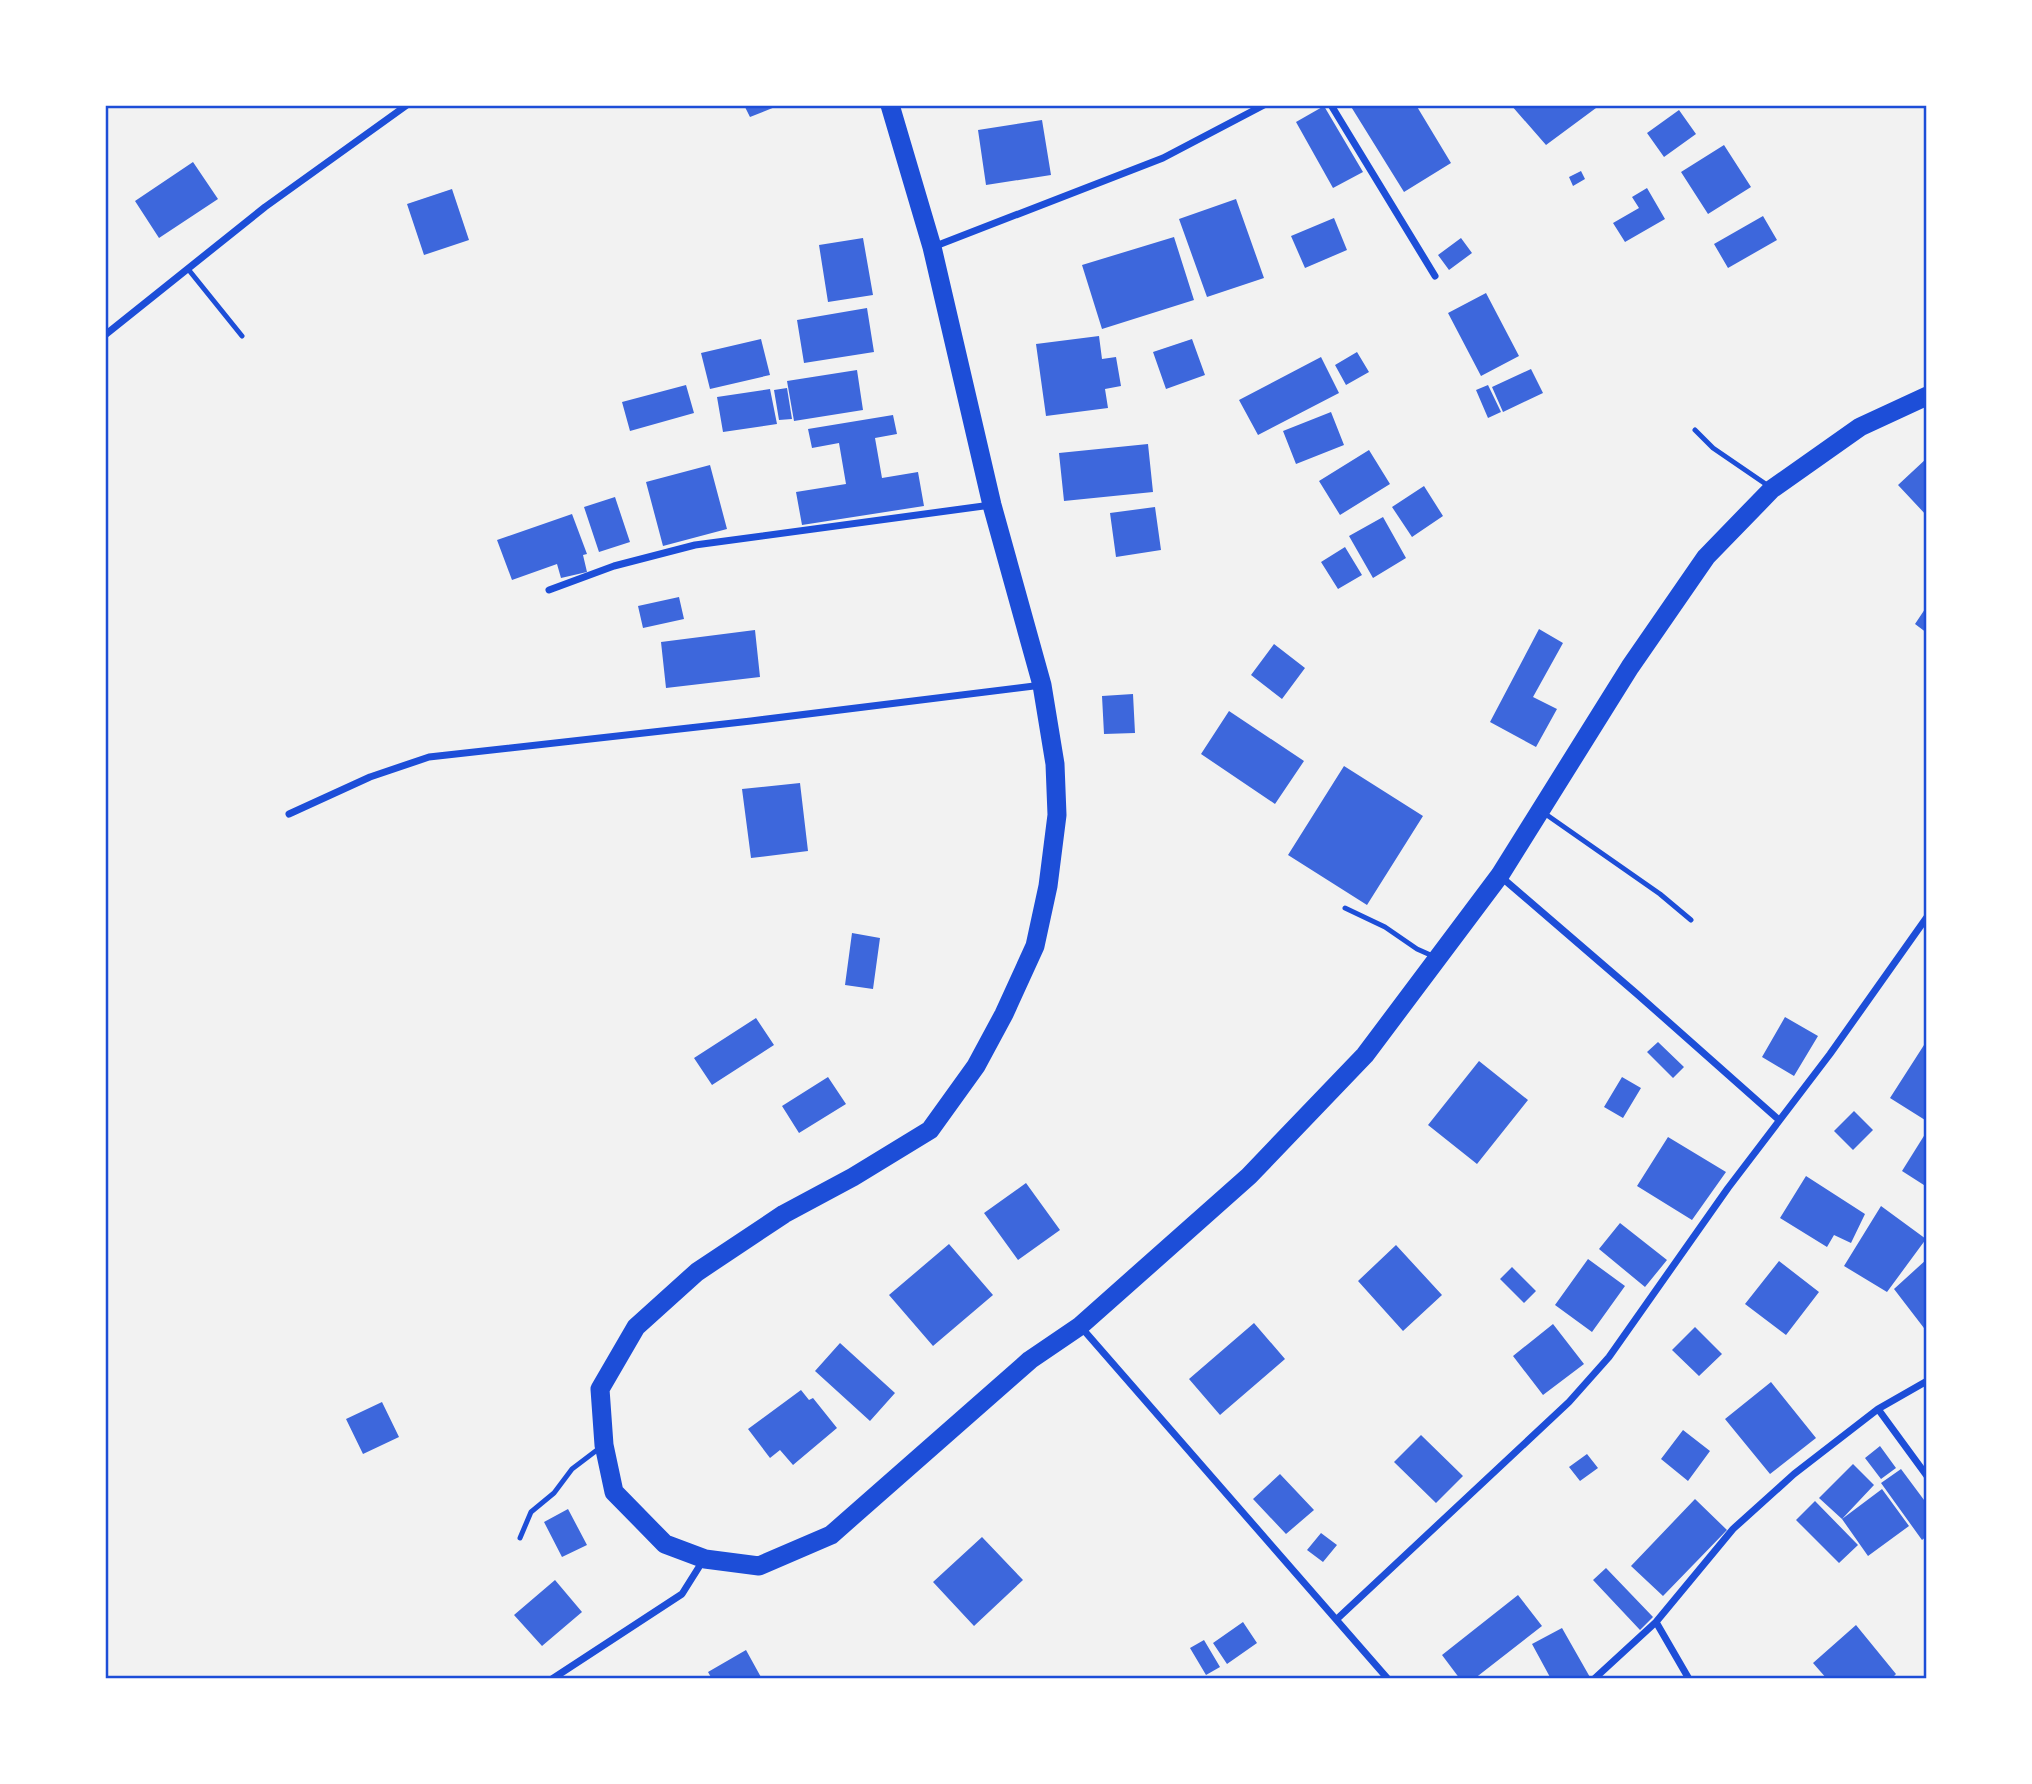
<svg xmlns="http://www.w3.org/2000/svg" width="2032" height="1784" font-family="Bitter,serif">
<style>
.building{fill:#3d67dc}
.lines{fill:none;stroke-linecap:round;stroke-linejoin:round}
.service{stroke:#1d4ed8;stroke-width:5}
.minor{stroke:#1d4ed8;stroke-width:7}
.trunk{stroke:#1d4ed8;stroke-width:19}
.neatline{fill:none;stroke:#1d4ed8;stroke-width:2.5}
</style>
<rect width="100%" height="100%" fill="#f2f2f2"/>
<path class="building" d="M744 105H780L750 117Z
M1350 105H1416L1451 163 1404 192Z
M1511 105H1593L1596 108 1546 145Z
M1324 106 1363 172 1333 188 1296 122Z
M1679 110 1696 134 1664 157 1647 133Z
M1042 120 1051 175 986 185 978 130Z
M1724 145 1751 187 1708 214 1681 172Z
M193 162 218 199 159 238 135 201Z
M1581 171 1585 179 1573 186 1569 177Z
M1647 188 1665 219 1625 242 1613 223 1639 208 1632 197Z
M452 189 469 240 424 255 407 204Z
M1236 199 1264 278 1207 297 1179 219Z
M1763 216 1777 240 1728 268 1714 244Z
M1334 218 1347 250 1305 268 1291 236Z
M1174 237 1194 300 1102 329 1082 265Z
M863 238 873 295 828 302 819 245Z
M1461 238 1472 253 1449 270 1438 255Z
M1486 293 1519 356 1481 376 1448 313Z
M867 308 874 352 804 363 797 320Z
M1099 336 1102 359 1116 357 1121 386 1105 389 1108 408 1046 416 1036 344Z
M761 339 770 375 710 389 701 353Z
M1192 339 1205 375 1166 389 1153 352Z
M1357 352 1369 372 1346 385 1335 365Z
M1321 357 1339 393 1258 435 1239 400Z
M1531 369 1543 393 1503 412 1492 387Z
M857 370 863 410 794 421 787 381Z
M686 385 694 413 630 431 622 402Z
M1488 385 1501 412 1488 418 1476 390Z
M787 388 792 419 779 420 774 390Z
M770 389 777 424 723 432 717 397Z
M1331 412 1344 445 1296 464 1283 431Z
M893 415 897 434 875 438 882 478 918 472 924 506 802 525 796 492 846 484 839 443 812 448 808 429Z
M1148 444 1153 492 1064 501 1059 453Z
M1369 450 1390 484 1340 515 1319 481Z
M1927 458V516L1898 485Z
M710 465 727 529 663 546 646 482Z
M1424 486 1443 516 1412 537 1392 507Z
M615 497 630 542 599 552 584 507Z
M1155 507 1161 550 1116 557 1110 513Z
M572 514 587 554 583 555 587 572 561 578 557 564 512 580 497 540Z
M1383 517 1406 558 1373 578 1349 536Z
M1345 547 1362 575 1338 589 1321 562Z
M679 597 684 619 643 628 638 606Z
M1927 606V633L1915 624Z
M1539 629 1563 643 1533 697 1557 709 1536 747 1490 722Z
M755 630 760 677 666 688 661 642Z
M1274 644 1305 668 1282 699 1251 675Z
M1133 694 1135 733 1104 734 1102 696Z
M1229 711 1304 761 1275 804 1201 754Z
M1344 766 1423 816 1367 905 1288 855Z
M800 783 808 851 751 858 742 789Z
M852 933 880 938 873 989 845 985Z
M1785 1017 1818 1036 1794 1076 1762 1057Z
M756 1018 774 1045 712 1085 694 1058Z
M1658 1042 1684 1067 1673 1078 1647 1052Z
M1924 1045 1927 1047 1925 1120 1890 1098Z
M1479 1061 1528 1100 1477 1164 1428 1125Z
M828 1077 846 1104 799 1133 782 1106Z
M1622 1077 1641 1088 1623 1118 1604 1107Z
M1854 1111 1873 1130 1853 1150 1834 1131Z
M1927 1131V1187L1902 1171Z
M1668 1137 1726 1172 1692 1220 1637 1186Z
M1806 1176 1865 1214 1851 1243 1834 1235 1827 1247 1780 1218Z
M1026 1183 1060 1230 1018 1260 984 1213Z
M1881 1206 1926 1239 1887 1292 1844 1266Z
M1620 1223 1667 1260 1645 1287 1599 1249Z
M949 1244 993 1295 933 1346 889 1295Z
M1396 1245 1442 1295 1403 1331 1358 1281Z
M1588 1259 1625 1286 1592 1332 1555 1305Z
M1927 1259V1332L1894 1289Z
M1779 1261 1819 1292 1786 1335 1745 1304Z
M1512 1267 1536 1291 1524 1303 1500 1279Z
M1254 1323 1285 1359 1220 1415 1189 1379Z
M1553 1324 1584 1364 1543 1395 1513 1356Z
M1695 1327 1722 1354 1699 1376 1672 1350Z
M840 1343 895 1393 870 1421 815 1371Z
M1771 1382 1816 1438 1770 1474 1725 1419Z
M801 1390 809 1400 813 1398 837 1428 793 1465 780 1450 770 1458 748 1429Z
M382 1402 399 1437 363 1454 346 1419Z
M1683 1430 1710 1451 1688 1481 1661 1459Z
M1421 1435 1463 1476 1436 1503 1394 1462Z
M1880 1446 1896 1468 1881 1479 1865 1458Z
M1587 1454 1598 1468 1580 1481 1569 1467Z
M1853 1464 1874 1485 1842 1519 1819 1498Z
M1901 1469 1927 1504V1536L1922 1540 1881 1483Z
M1280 1474 1314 1510 1286 1534 1253 1499Z
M1882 1489 1909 1526 1868 1556 1842 1519Z
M1695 1499 1727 1530 1663 1596 1631 1566Z
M1815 1501 1858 1545 1839 1563 1796 1520Z
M568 1509 587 1545 562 1557 544 1522Z
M1321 1533 1337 1545 1323 1562 1307 1550Z
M982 1537 1023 1580 974 1626 933 1582Z
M1606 1568 1653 1617 1640 1630 1593 1580Z
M555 1580 582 1612 542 1646 514 1615Z
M1518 1595 1542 1626 1474 1679H1460L1442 1655Z
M1243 1622 1257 1643 1227 1664 1213 1643Z
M1856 1625 1896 1674 1891 1679H1827L1813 1663Z
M1562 1628 1591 1679H1551L1532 1644Z
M1204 1640 1220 1667 1206 1675 1190 1648Z
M746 1650 762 1679H712L708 1672Z"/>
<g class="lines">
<path class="service" d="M188 269 242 336
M1695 430 1713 448 1770 487
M1544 813 1660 894 1691 920
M1345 908 1385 927 1417 949 1435 957
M520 1538 531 1512 554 1493 572 1469 601 1447"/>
<path class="minor" d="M1331 105 1435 276
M933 247 1163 158 1264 105
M105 335 265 207 407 105
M549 590 614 566 695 545 991 505
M289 814 370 777 429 757 751 721 1042 685
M1500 876 1637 994 1779 1120
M1081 1327 1388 1679
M1878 1409 1927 1476
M1337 1619 1569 1402 1609 1357 1728 1188 1830 1054 1927 917
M1656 1622 1689 1679
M552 1679 682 1594 704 1559
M1594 1679 1656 1622 1733 1529 1794 1474 1878 1409 1927 1381"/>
<path class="trunk" d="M890 105 932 247 992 505 1042 685 1055 764 1057 815 1048 886 1035 946 1004 1014 976 1066 930 1130 853 1177 784 1214 697 1272 636 1327 600 1389 604 1445 614 1492 665 1544 705 1559 759 1566 831 1535 1030 1360 1080 1326 1249 1176 1365 1055 1500 875 1630 667 1706 557 1772 489 1860 427 1927 396"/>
</g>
<rect width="2032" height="1784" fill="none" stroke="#ffffff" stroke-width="214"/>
<rect x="107" y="107" width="1818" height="1570" class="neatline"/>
</svg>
